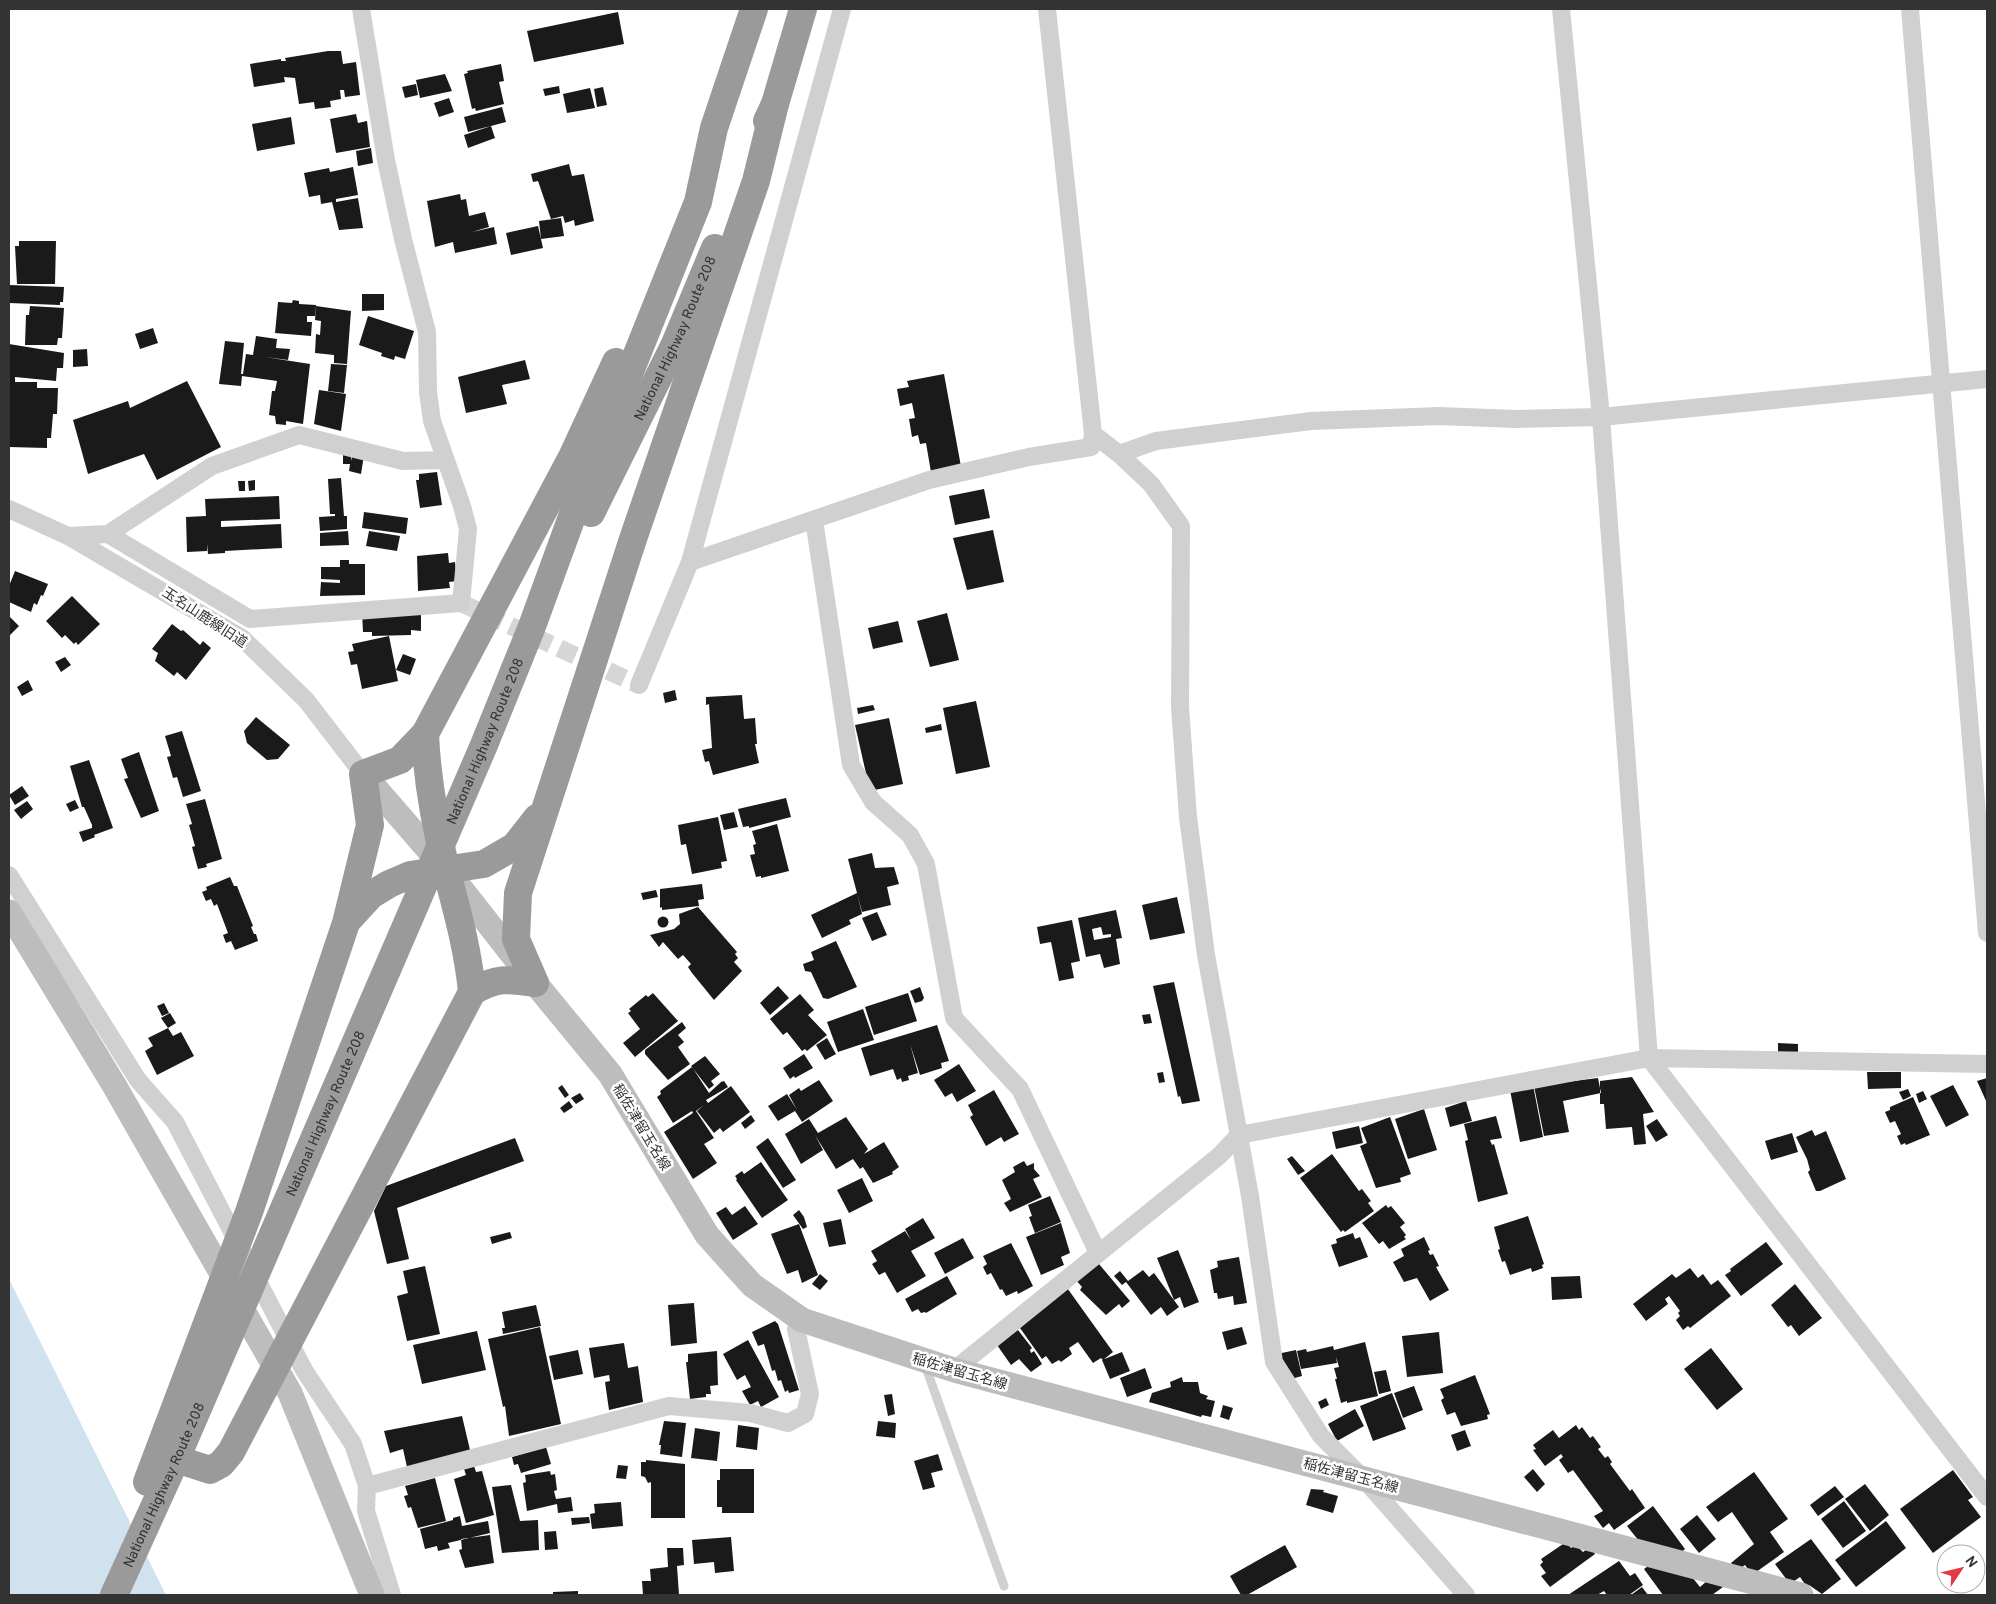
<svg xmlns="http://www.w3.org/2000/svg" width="1996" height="1604" font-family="Overpass,'Noto Sans JP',sans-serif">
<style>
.water{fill:#cfe2ee}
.building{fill:#1a1a1a;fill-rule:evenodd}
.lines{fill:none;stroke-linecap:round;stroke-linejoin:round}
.street-tunnel{stroke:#d6d6d6;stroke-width:18;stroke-dasharray:18 9;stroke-linecap:butt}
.lane{stroke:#d0d0d0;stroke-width:9}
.street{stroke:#d0d0d0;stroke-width:18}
.secondary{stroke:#bdbdbd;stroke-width:25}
.highway{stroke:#9a9a9a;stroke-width:28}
.labels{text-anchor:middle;stroke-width:5;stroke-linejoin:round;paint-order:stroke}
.street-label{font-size:14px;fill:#333;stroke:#fff}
</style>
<rect width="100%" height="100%" fill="#fff"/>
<path class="water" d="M9 1279 166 1595H9Z"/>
<path class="building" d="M618 12 624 44 534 62 527 31Z
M328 51H341L343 64 356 62 360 95 345 97 344 90H340L341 99 330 101 331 107 315 109 314 102 299 104 295 78 284 77 285 82 254 87 250 64 281 59V61H286L285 58Z
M501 64 504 81 499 82 504 104 476 111 475 108 472 109 464 74 468 73 467 71Z
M445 74 452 91 420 98 416 80Z
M416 84 418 95 405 98 402 87Z
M559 86 560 93 545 96 543 89Z
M603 87 607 105 597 107 594 89Z
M590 88 595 108 567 113 563 94Z
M449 98 454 112 439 117 434 103Z
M502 107 506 122 468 132 464 117Z
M356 114 358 123 367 121 370 147 336 153 330 119Z
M291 117 295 144 257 151 252 124Z
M491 126 495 138 468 148 464 135Z
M371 148 373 163 358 166 356 151Z
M569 164 572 176 584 174 594 221 575 226 574 220 565 223 563 216 551 219 538 181 533 182 531 174Z
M353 167 358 195 336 199V202L358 198 363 228 339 230 332 202 321 204 320 195 309 197 304 173 329 168 330 172Z
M460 194 461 200 466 199 469 216 485 212 489 227 472 232 494 227 497 244 455 253 453 242 435 247 427 201Z
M561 218 564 236 541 239 539 221Z
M538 226 543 248 511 255 506 233Z
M19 241H56L55 284H17L15 246H19Z
M9 285 64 287 63 302H60V305L9 303Z
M362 294H384V310L362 311Z
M293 300 299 301V304L316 305 315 316H307V322H312L311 336 275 333 278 302 292 303Z
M30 306 64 308 62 338H58L57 345H25L26 315H29Z
M316 306 351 311 347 364 334 363V355L315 353 316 334 320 335 321 321 315 320Z
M368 316 414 331 405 359 395 356 394 360 381 356 382 353 359 345Z
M153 328 158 343 140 349 135 334Z
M256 336 277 339 276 348 290 349 288 360 265 357 310 364 303 424 286 421V425L276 424 275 416 269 415 272 391H275L277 381 242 376 241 386 219 384 225 341 244 343 241 374H243L246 354 253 355Z
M9 344 64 353 63 368H57L56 381 15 377V382H37V388H58L57 414H53L51 438H47V448L9 447Z
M87 349 88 366 73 367V350Z
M525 360 530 379 502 385 507 404 466 413 458 377Z
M331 364 347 365 344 393 328 391Z
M944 374 962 472 932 478 926 443 920 444 918 435 912 437 909 419 915 418 912 403 900 406 897 389 909 387 907 381Z
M187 381 221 447 157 480 144 454 88 474 73 420 128 401 130 408Z
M319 390 346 394 341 431 314 424Z
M343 450H351V461L353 452 364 455 361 474 349 471 350 464H343Z
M437 472 442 505 420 508 416 480H419V474Z
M341 478 344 516H347V529L320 531 319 517 335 516V514H330L328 479Z
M255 480V490L249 491 248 481Z
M238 481H245V491H239Z
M984 489 990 518 955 525 949 496Z
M279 496 280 519 221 521V527L281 524 282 548 225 551V553L208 554 207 544V551L187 552 186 517 206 516 205 499Z
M364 512 408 518 406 534 362 528Z
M993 530 1004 582 967 590 953 538Z
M348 531 349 545 320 546V533Z
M369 531 400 536 397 551 366 546Z
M448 553 449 563 455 562 457 581 449 582 450 588 418 591 417 556Z
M340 560H349V564H365V595L320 596 321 582 340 583V580L321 579V567H340Z
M15 571 48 584 43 596 41 595 37 605 34 603 31 612 9 602V586Z
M72 596 100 624 78 645 76 642 74 644 65 635 62 638 46 621Z
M421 611V631L411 630V635L372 636V632H363L362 612Z
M947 613 959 660 930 667 917 621Z
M9 616 19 626 9 636Z
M898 621 903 642 873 649 868 628Z
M172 624 181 631 183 630 200 645 203 641 211 648 186 680 177 672 174 676 155 661 158 653 152 649Z
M389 636 398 681 362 689 357 664 351 665 348 652 354 651 352 644Z
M403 654 416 659 410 675 396 670Z
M65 657 71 665 61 672 55 662Z
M28 680 33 690 22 696 17 687Z
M675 690 677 700 665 703 663 693Z
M742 695 744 719 755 718 757 744H755L759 763 713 775 709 761 705 762 702 750 712 748 709 704 706 705V697Z
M976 701 990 767 956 774 943 708Z
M873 705 875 710 858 714 857 708Z
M256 717 290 745 278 759 267 760 247 743 244 731Z
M889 718 903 784 870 791 855 725Z
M941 724 942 730 926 733 925 728Z
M182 731 201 791 183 797 177 777 173 778 167 757 171 756 165 736Z
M139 752 159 811 141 818 124 779 128 778 121 759Z
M89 760 113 828 94 835 95 837 83 842 79 832 92 828V825L84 807H82L70 766Z
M22 786 29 796 15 805 9 795Z
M786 798 791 817 749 828V826L743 827 738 809Z
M205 799 222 859 206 864 207 867 198 869 192 847 195 846 189 825 192 824 186 804Z
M75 800 79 808 70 812 66 804Z
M27 801 33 809 21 819 14 810Z
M734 812 738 827 724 830 720 815Z
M718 817 727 861 721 862 722 868 692 874 686 844 681 845 678 825Z
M777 824 789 871 761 878V876L756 877 750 855 755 854 753 845 756 844 752 831Z
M872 853 875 868 894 867 899 884 887 887 891 905 862 912 848 859Z
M230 877 234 886H237L253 926 251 927 254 934H256L258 941 235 950 231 941 226 943 223 935 228 933 217 904 214 906 211 899 206 901 202 892 207 890 206 887Z
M702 884 704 899 698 900 699 906 662 910V907L660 908V889Z
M656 890 658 897 643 900 641 893Z
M857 893 862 914 849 920 851 924 822 938 811 915Z
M1177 897 1185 933 1150 940 1142 905Z
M698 907 737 952 735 954 738 958 734 962 742 971 714 1000 692 973 688 967 691 964 683 955 678 959 663 942 659 947 650 935 674 929 680 924 679 914Z
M1116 910 1122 938 1116 939 1120 964 1104 968 1100 954 1086 957 1078 918ZM1101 927 1103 935 1111 934V937L1094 940 1092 929Z
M877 912 887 935 872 941 862 918Z
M657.5 922a5.5 5.5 0 1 1 11 0a5.5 5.5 0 1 1-11 0Z
M1072 920 1080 961 1071 963 1074 978 1059 981 1051 942 1040 944 1037 927Z
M836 941 857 987 828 999 823 998 811 972 805 971 803 964 814 960 811 952Z
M1174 982 1200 1101 1182 1104 1180 1096 1178 1097 1153 986Z
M778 986 789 998 770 1015 760 1003Z
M920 987 924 998 922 1001 915 1003 910 991Z
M653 993 678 1021 635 1057 623 1043 640 1029 628 1013 631 1011 629 1009 646 995 648 997Z
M908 993 917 1021 874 1035 865 1007Z
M800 994 814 1010 808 1015 827 1035 807 1051 805 1049 802 1051 787 1032 783 1035 770 1019Z
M164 1003 169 1013 162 1016 157 1006Z
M863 1009 874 1040 838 1052 827 1022Z
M170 1013 176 1023 168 1028 161 1018Z
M1150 1014 1152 1023 1144 1024 1142 1015Z
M682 1022 686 1028 678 1035 684 1042 678 1047 690 1064 668 1080 645 1054V1050Z
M937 1025 949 1061 941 1063 942 1068 920 1075 910 1044 918 1073 908 1076 909 1080 902 1082 901 1078 897 1080 893 1069 870 1076 861 1048Z
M168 1028 173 1036 181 1032 194 1056 157 1075 145 1051 153 1046 148 1038Z
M827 1038 836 1054 825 1060 816 1045Z
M1778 1043 1798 1044V1054L1778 1056Z
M804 1054 813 1068 795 1078 794 1076 790 1079 783 1068Z
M705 1056 720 1074 711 1081 714 1085 709 1089 691 1066Z
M959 1064 976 1091 957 1102 952 1093 945 1097 934 1080Z
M692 1067 709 1093 721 1082 724 1081 728 1087 706 1100 708 1103 731 1086 750 1112 723 1132 720 1128 714 1133 697 1111 704 1105 696 1111 714 1138 704 1144 717 1163 693 1179 664 1132 693 1113 692 1111 673 1123 657 1097 661 1094 660 1091Z
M1163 1072 1165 1082 1159 1083 1157 1073Z
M1867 1072H1901V1088L1868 1089Z
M1632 1077 1654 1112 1643 1114 1646 1144 1634 1145 1632 1127 1606 1129 1604 1104H1600V1081Z
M1598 1078 1601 1093 1563 1101 1569 1132 1544 1136 1534 1086Z
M1987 1078V1103L1977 1081Z
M819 1080 833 1101 802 1122 795 1111 778 1121 768 1106 787 1094 797 1110 789 1095 799 1088 801 1091Z
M562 1085 569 1095 565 1098 558 1088Z
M1533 1085 1543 1137 1520 1142 1510 1090Z
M1953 1085 1969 1115 1946 1127 1930 1096Z
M1908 1089 1911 1096 1903 1100 1899 1092Z
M994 1090 1019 1134 1004 1142 1001 1137 986 1146 970 1117 973 1115 968 1105Z
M1923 1091 1927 1099 1919 1103 1916 1094Z
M580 1093 584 1099 576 1104 571 1098Z
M1913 1097 1930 1135 1906 1145 1905 1143 1901 1145 1897 1136 1901 1134 1895 1121 1890 1123 1885 1112 1890 1110V1107Z
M569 1101 573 1107 564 1113 560 1108Z
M1466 1101 1472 1121 1450 1127 1445 1108Z
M1424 1109 1437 1150 1408 1159 1395 1119Z
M751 1115 755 1121 745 1129 741 1123Z
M1496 1116 1502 1138 1490 1140 1492 1145 1494 1144 1508 1194 1478 1202 1465 1141 1468 1140 1464 1124Z
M846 1117 868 1149 864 1154 884 1142 899 1167 892 1172 893 1174 873 1183 863 1167 860 1169 853 1159 836 1169 815 1135 823 1150 801 1164 785 1134 809 1119 818 1133Z
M1390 1117 1411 1174 1400 1178 1401 1182 1376 1188 1360 1146 1367 1143 1361 1128Z
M1657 1119 1668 1135 1656 1142 1646 1126Z
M1359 1126 1363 1143 1336 1149 1332 1132Z
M1812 1130 1815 1136 1826 1131 1846 1179 1820 1191H1816L1808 1172 1810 1170 1807 1159 1796 1137Z
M1792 1133 1798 1152 1771 1160 1765 1141Z
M515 1138 524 1161 397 1208 409 1259 387 1264 374 1211 386 1186Z
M768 1138 796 1180 783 1188 756 1147Z
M1332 1154 1359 1191 1362 1189 1371 1201 1368 1203 1374 1211 1345 1232 1343 1230 1341 1232 1300 1178Z
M1292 1156 1305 1171 1298 1175 1287 1159Z
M1024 1161 1027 1166 1034 1163V1169L1040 1176 1033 1179 1042 1197 1010 1212 1004 1203 1011 1199 1002 1180 1015 1172 1013 1167Z
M761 1162 788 1200 762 1218 736 1180 737 1179 735 1176 742 1171 744 1174Z
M862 1178 873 1201 849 1213 837 1190Z
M1050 1196 1061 1222 1035 1233 1029 1217 1032 1216 1028 1205Z
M1386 1205 1388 1208 1391 1206 1405 1223 1400 1227 1406 1235 1404 1237 1406 1239 1389 1249 1383 1241 1379 1244 1362 1223Z
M745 1206 758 1224 733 1240 716 1213 726 1207 732 1215Z
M799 1210 804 1217 807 1227 803 1229 793 1215Z
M1528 1216 1544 1264 1542 1265 1543 1268 1532 1272 1531 1268 1510 1275 1505 1261 1502 1262 1498 1250 1500 1249 1494 1227Z
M923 1218 935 1238 911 1251 926 1276 897 1293 885 1272 879 1275 872 1264 877 1261 871 1251 905 1231 911 1240 905 1229Z
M841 1219 846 1244 829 1247 823 1223Z
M1061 1223 1070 1253 1061 1257 1064 1265 1041 1275 1026 1237Z
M799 1224 818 1275 802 1283 798 1270 787 1274 771 1234Z
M510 1232 512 1238 492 1244 490 1237Z
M1353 1233 1355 1239 1360 1237 1368 1257 1339 1267 1331 1245 1337 1243 1336 1239Z
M1424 1237 1430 1250 1428 1251 1430 1255 1433 1254 1439 1266 1436 1267 1449 1290 1430 1301 1417 1278 1404 1282 1393 1262 1404 1256 1401 1249Z
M963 1238 974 1258 945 1274 934 1253Z
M1766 1242 1783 1264 1741 1296 1725 1275 1731 1271 1730 1269Z
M1011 1243 1033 1286 1018 1294 1017 1291 1006 1296 1002 1289 1000 1290 991 1273 987 1275 983 1267 987 1264 983 1256Z
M1178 1250 1199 1302 1184 1308 1180 1297 1174 1300 1157 1258Z
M1239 1257 1247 1303 1234 1305 1233 1296 1218 1299 1217 1293H1214L1210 1270 1218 1267 1217 1261Z
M1099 1264 1130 1301 1122 1308 1119 1304 1106 1315 1080 1290 1082 1287 1075 1279Z
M425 1266 440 1334 407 1341 397 1296 408 1293 403 1271Z
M1690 1268 1698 1278 1703 1274 1711 1285 1718 1280 1731 1296 1690 1328 1688 1326 1683 1330 1676 1320 1680 1316 1678 1313 1680 1311 1669 1296 1665 1299 1668 1304 1646 1321 1633 1304 1672 1274 1676 1278Z
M1143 1270 1149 1277 1154 1273 1179 1307 1167 1316 1161 1307 1151 1315 1126 1282 1122 1285 1114 1276 1120 1271 1128 1281Z
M820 1274 828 1281 820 1290 812 1284Z
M947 1276 957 1294 926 1313 925 1312 921 1313 918 1309 912 1312 905 1299Z
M1580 1276 1582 1298 1552 1300 1551 1277Z
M1795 1284 1822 1318 1799 1336 1791 1325 1788 1327 1771 1305Z
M1065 1285 1113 1352 1103 1360 1101 1358 1093 1363 1078 1342 1069 1348 1072 1354 1061 1362 1059 1360 1052 1364 1046 1356 1042 1359 1020 1328Z
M694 1303 697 1343 671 1346 668 1305Z
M536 1305 541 1326 503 1334 502 1328H505L502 1312Z
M775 1321 778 1324 799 1390 789 1393 788 1390 785 1392 781 1380 778 1381 775 1370 772 1371 764 1344 758 1346 752 1332Z
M540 1327 561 1424 509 1436 505 1406 503 1407 488 1339Z
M1242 1327 1247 1344 1227 1350 1222 1332Z
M1018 1330 1032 1348 1030 1350 1031 1353 1034 1351 1042 1364 1031 1372 1019 1359 1011 1365 997 1345Z
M477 1331 486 1370 422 1384 413 1345Z
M1439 1332 1443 1373 1407 1377 1402 1336Z
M748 1340 779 1397 761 1407 758 1401 750 1405 742 1391 751 1387 745 1375 737 1380 723 1354Z
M1365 1342 1378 1396 1347 1403V1401L1341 1403 1335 1379H1337L1334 1368 1339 1367 1336 1357 1337 1363 1301 1369 1297 1351 1306 1349 1307 1352 1333 1346 1334 1350Z
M624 1343 628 1368 638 1366 643 1402 609 1410 605 1382 610 1381 609 1375 594 1378 589 1348Z
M1711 1348 1743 1389 1717 1410 1684 1369Z
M578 1350 583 1374 554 1380 549 1356Z
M1296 1350 1302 1376 1284 1381 1277 1354Z
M717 1351 718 1385 710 1386 711 1394H706V1397L690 1399 686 1362H688V1354Z
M1122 1352 1130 1371 1110 1379 1102 1360Z
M1145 1368 1152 1388 1127 1397 1120 1378Z
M1386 1370 1391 1391 1379 1394 1374 1372Z
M1475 1375 1490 1414 1487 1415 1488 1419 1461 1426 1455 1412 1447 1415 1441 1400 1444 1398 1440 1389Z
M1182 1377 1183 1382H1198L1200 1393 1208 1396 1206 1399 1215 1401 1211 1417 1202 1415 1201 1417 1149 1402 1152 1393 1171 1387 1170 1382Z
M1414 1386 1423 1410 1403 1418 1394 1393Z
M1392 1393 1406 1429 1373 1441 1360 1406Z
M892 1394 895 1414 888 1416 884 1395Z
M1326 1398 1329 1405 1321 1409 1318 1402Z
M1223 1405 1233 1408 1229 1420 1220 1417Z
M1355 1409 1364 1426 1337 1441 1328 1424Z
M462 1416 470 1450 407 1467 403 1449 390 1453 384 1431Z
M664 1421 686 1423 682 1457 660 1454 661 1445H659Z
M878 1421 896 1423 895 1438 876 1436Z
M738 1425 759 1428 757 1450 736 1447Z
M1576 1425 1579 1430 1582 1427 1590 1438 1593 1436 1601 1447 1598 1449 1605 1458 1608 1456 1612 1462 1610 1464 1630 1491 1632 1489 1645 1508 1614 1530 1609 1523 1603 1528 1594 1516 1603 1511 1573 1470 1568 1473 1559 1460 1563 1457 1561 1454 1545 1466 1533 1450 1536 1449 1533 1445 1553 1430 1559 1438Z
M695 1428 720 1432 717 1461 691 1458Z
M1465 1430 1471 1446 1457 1451 1451 1435Z
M546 1447 551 1464 521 1473 518 1464 514 1465 512 1457Z
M938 1454 943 1470 931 1473 935 1487 923 1490 914 1461Z
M646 1460 685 1464V1518H651V1482L648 1483 645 1477 641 1476V1462H646Z
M618 1465 628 1466 626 1479 616 1478Z
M474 1466 476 1472 482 1471 494 1515 466 1523 454 1479 466 1475 464 1469Z
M720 1469H754V1513H722V1507H717V1480H720Z
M1533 1469 1545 1484 1537 1492 1524 1477Z
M1953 1470 1973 1497 1968 1500 1981 1517 1933 1553 1900 1509Z
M550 1471 551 1475 555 1474 557 1490 554 1491 556 1499 571 1497 573 1511 558 1513 557 1504 527 1511 523 1483 526 1482 525 1475Z
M1754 1472 1788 1519 1770 1532 1784 1552 1752 1575 1745 1565 1737 1571 1731 1563 1754 1544 1732 1512 1718 1522 1706 1507Z
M435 1478 446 1521 418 1528 411 1507 408 1508 404 1496 408 1495 405 1486Z
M1865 1484 1889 1515 1870 1531 1845 1499Z
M511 1485 520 1521 538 1520 539 1550 502 1553 492 1487Z
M1835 1486 1844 1497 1818 1516 1810 1505Z
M1311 1489 1324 1490 1323 1492 1338 1496 1333 1513 1306 1505Z
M1844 1501 1866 1531 1843 1548 1821 1519Z
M621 1502 623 1526 592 1529 590 1514 595 1513 594 1504Z
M1653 1506 1685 1549 1678 1555 1639 1541 1627 1526Z
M1697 1515 1716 1539 1699 1553 1680 1529Z
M460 1516 462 1526 488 1521 490 1533 448 1543 450 1548 438 1551 437 1546 425 1549 420 1529 453 1520V1518Z
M589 1517 590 1523 572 1525 571 1518Z
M1886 1521 1906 1548 1856 1587 1835 1560Z
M556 1531 558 1549 545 1550 544 1532Z
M490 1535 494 1563 465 1568 459 1550 462 1549 461 1539Z
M731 1537 734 1571 715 1573 714 1562 694 1564 692 1540Z
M1811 1539 1841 1579 1822 1594 1809 1585 1807 1587 1800 1577 1790 1584 1775 1564Z
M1566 1542 1571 1548 1576 1545 1583 1552 1590 1547 1595 1554 1550 1587 1541 1576 1546 1573 1540 1565 1543 1562 1541 1559Z
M1285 1545 1297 1567 1247 1595H1241L1230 1576Z
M667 1548H683L684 1565 677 1566 679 1595H643L642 1581H651L650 1569 668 1567Z
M1619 1561 1630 1576 1635 1573 1643 1585 1629 1595H1607L1604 1591 1597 1595H1568Z
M1651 1564 1692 1577 1700 1587 1708 1580 1723 1587 1712 1595H1663L1644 1569Z
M1642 1587 1648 1595H1631Z
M578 1591V1595H553V1592Z"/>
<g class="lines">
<path class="street-tunnel" d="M461 603 639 685"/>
<path class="lane" d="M925 1365 1004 1586"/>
<path class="street" d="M1561 9 1601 417 1649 1058 1987 1497
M1910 9 1987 933
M1093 434 1119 454 1151 484 1181 526 1180 707 1188 817 1206 955 1250 1196 1274 1362 1321 1436 1364 1479 1466 1595
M1119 454 1156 441 1311 421 1439 416 1515 419 1601 417 1987 379
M9 509 68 536 242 638 306 700 363 774
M814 520 851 765 873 802 910 835 926 864 954 1018 1020 1089 1098 1253
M108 534 212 466 299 435 403 461 445 460
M68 536 108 534 250 619 461 603 468 529 462 506 432 421 428 392 427 332 403 239 386 160 361 9
M690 562 929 480 1029 457 1091 447 1093 434 1047 9
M639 685 690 562 842 9
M9 875 138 1080 175 1122 304 1370 353 1444 367 1486 366 1511 392 1595
M954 1370 1219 1156 1239 1135 1649 1058 1987 1064
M367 1486 669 1406 750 1413 788 1423 805 1414 810 1394 796 1329 802 1320"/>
<path class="secondary" d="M363 774 447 871 535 983 610 1074 707 1235 752 1285 802 1320 954 1370 1801 1595
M9 912 114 1085 290 1393 372 1595"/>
<g class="highway">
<path d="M767 121 775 104 803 9"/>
<path id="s1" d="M591 513 675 344 715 248"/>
<path d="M425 734C427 780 435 824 446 869 457 911 468 949 472 992"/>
<path d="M348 920 371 895 389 884 410 875 484 864 515 846 537 818"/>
<path d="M535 983 516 939 518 893 633 539 756 181 775 104"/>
<path d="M176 1459 210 1470 221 1464 231 1452 472 992C496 977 508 979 535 983"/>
<path d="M147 1482 249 1212 346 923 370 825 363 774 400 760 425 734 573 455 616 362"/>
<path id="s2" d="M114 1595 176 1459 484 745 531 629 573 514 698 202 714 128 754 9"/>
</g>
</g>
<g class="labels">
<g class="street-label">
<text dy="5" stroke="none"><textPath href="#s1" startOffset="194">National Highway Route 208</textPath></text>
<text transform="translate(205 617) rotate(33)" y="5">玉名山鹿線旧道</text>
<text dy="5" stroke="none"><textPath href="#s2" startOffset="931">National Highway Route 208</textPath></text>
<text dy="5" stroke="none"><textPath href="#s2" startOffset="526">National Highway Route 208</textPath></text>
<text transform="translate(642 1127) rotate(59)" y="5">稲佐津留玉名線</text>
<text transform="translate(960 1371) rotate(16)" y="5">稲佐津留玉名線</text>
<text transform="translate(1351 1475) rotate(15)" y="5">稲佐津留玉名線</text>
<text dy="5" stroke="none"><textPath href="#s2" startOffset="121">National Highway Route 208</textPath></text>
</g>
</g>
<rect width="1996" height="1604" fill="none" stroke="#333333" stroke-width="20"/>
<g transform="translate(1961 1569) rotate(55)"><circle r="24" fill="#ffffff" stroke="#adadad"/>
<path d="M0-4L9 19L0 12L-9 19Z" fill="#e63946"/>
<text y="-8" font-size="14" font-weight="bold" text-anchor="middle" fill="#333333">N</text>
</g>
</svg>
